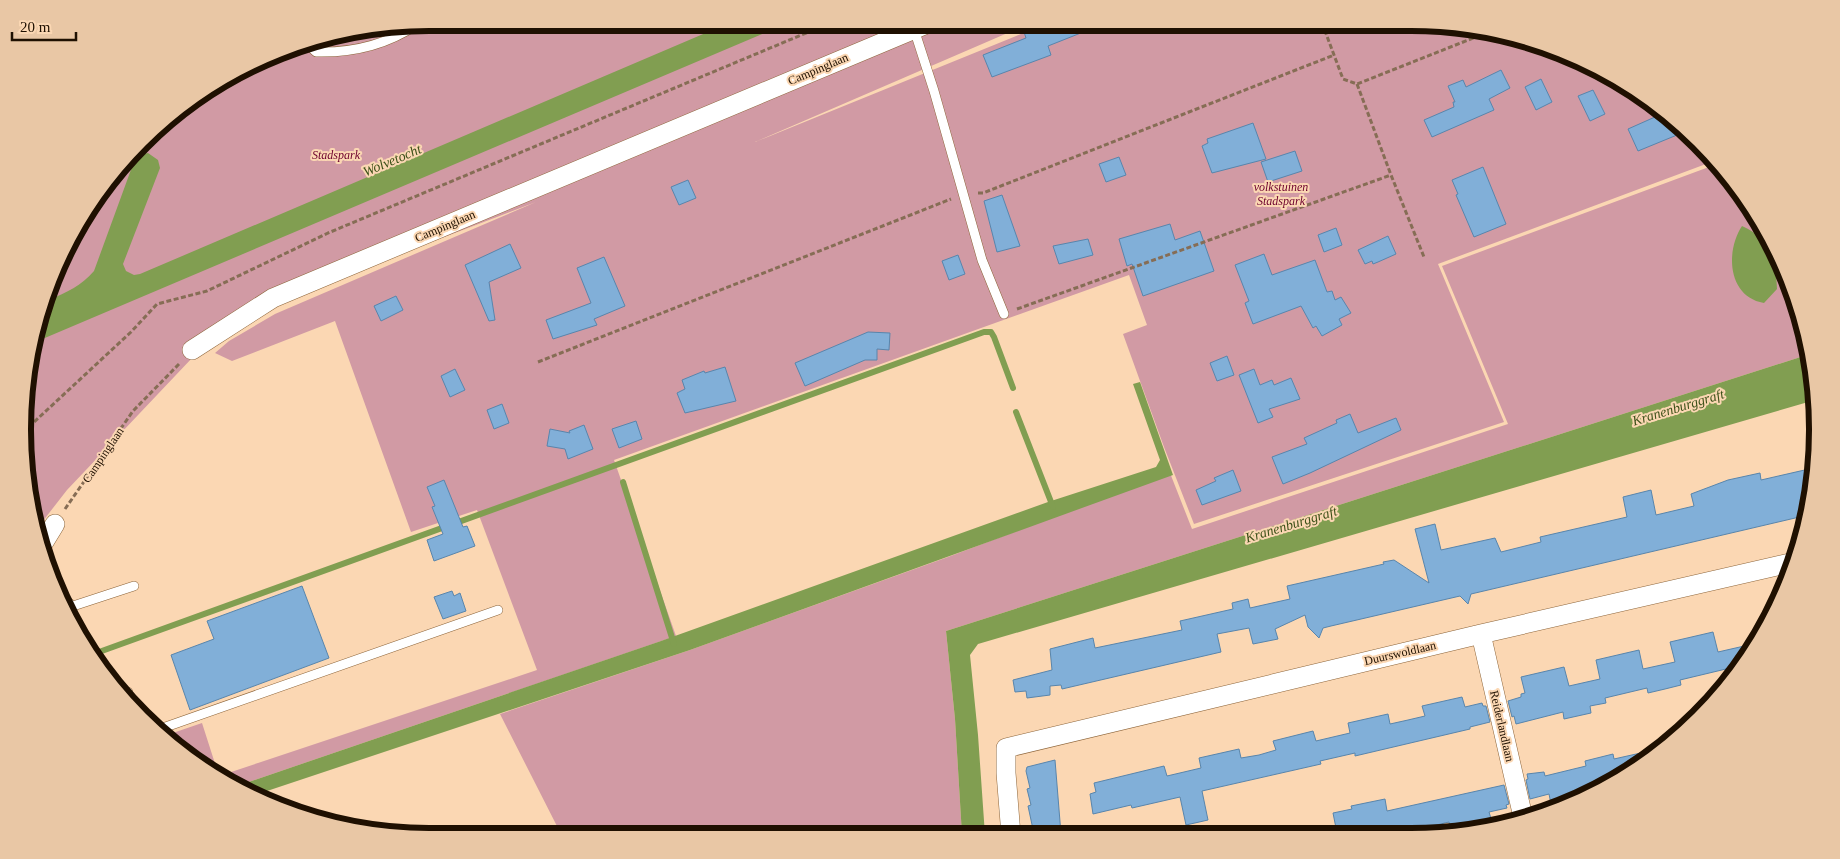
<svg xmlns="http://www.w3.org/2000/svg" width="1840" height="859" font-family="'Times New Roman',serif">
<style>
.green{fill:#d19aa4}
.water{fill:#819e51}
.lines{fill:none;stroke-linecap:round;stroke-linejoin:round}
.stream{stroke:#819e51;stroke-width:6}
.building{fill:#81afd8;stroke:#5885ac}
.lane-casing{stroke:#8c6439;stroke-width:10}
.street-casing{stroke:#8c6439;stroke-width:20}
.path{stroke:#866d55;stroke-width:3;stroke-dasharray:5 2.5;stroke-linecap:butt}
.lane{stroke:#fff;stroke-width:9}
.street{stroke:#fff;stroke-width:19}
.labels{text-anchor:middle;stroke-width:4;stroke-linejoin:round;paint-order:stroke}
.street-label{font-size:12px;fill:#1f1001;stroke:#fbd7b3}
.park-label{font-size:12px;font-style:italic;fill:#6d002d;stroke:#fbd7b3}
.water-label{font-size:14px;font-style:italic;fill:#3c5018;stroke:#fbd7b3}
.rim{fill:none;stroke:#1f1001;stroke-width:6}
</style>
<rect width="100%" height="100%" fill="#fbd7b3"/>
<path class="green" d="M430 23H1031L755 142 1048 23H1411L1490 30 1567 54 1637 91 1698 142 1714 161 1438 264 1504 422 1194 524 1164 447 1123 334 1147 325 1129 275 614 460 676 636 237 786 203 768 164 736 202 723 219 776 537 670 477 510 411 532 335 321 232 361 215 353 229 341 275 314 536 202 229 319 67 490 39 526 26 482 30 350 77 226 123 161 182 107 298 44Z
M1717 164 1749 204 1787 274 1810 354 946 631 955 719 962 835 562 836 500 714 690 650 948 557 1170 473 1192 529 1508 424 1442 266Z"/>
<path class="water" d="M729 23H788L33 343 49 300C67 292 81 286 94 271L136 156 148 153 158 160 160 168 123 264 126 271 134 275 140 274Z
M1742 226C1770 238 1776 261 1777 289L1764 303C1728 297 1725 252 1742 226Z
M1810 354 1815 400 978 644 970 655 978 735 985 835H962L955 719 946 631Z
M1140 382 1173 475 690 650 255 795 237 786 661 641 1048 502 1156 467 1160 460 1133 384Z"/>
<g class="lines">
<path class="stream" d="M1016 412 1053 507
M623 482 674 644
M99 652 984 332H991L994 337 1013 388"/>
</g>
<path class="building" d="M1050 22 1106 23 1048 46 1051 55 992 77 983 55 1026 38 1024 32Z
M1501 70 1510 88 1489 99 1494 110 1432 137 1424 120 1454 107 1453 102H1455L1448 86 1463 80 1466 87Z
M1541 79 1552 102 1536 110 1525 87Z
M1593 90 1605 114 1590 121 1578 96Z
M1664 113 1670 118 1677 135 1638 151 1628 129Z
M1253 123 1266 159 1212 173 1202 146 1208 143 1207 139Z
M1295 151 1302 171 1268 182 1261 162Z
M1119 157 1126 175 1106 182 1099 164Z
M1483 167 1506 224 1474 237 1456 195 1458 194 1452 180Z
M688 180 696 198 679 205 671 187Z
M1002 195 1020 246 997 252 984 201Z
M1170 224 1175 240 1200 231 1214 271 1143 296 1132 264 1127 266 1119 239Z
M1336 228 1342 245 1324 252 1318 235Z
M1388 236 1396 254 1378 262 1373 264 1372 261 1365 264 1358 250Z
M1088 239 1093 255 1059 264 1053 246Z
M510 244 521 268 489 282 495 320 489 321 465 265Z
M1264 254 1272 275 1315 260 1327 292 1332 291 1335 300 1341 297 1351 313 1339 319 1342 325 1322 336 1316 326 1313 328 1301 306 1253 324 1245 303 1249 301 1235 265Z
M958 255 965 274 949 280 942 261Z
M604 257 625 306 594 319 597 325 553 339 546 320 591 303 577 268Z
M396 296 403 310 381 321 374 306Z
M868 332 890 333 889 350 877 349V360H865L805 386 795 363Z
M1227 356 1234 375 1217 381 1210 363Z
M725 367 736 401 685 413 677 393 685 389 682 380 704 371 705 373Z
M455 369 465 390 450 397 441 376Z
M1254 369 1260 385 1272 380 1274 385 1291 378 1300 399 1269 409 1273 417 1258 423 1239 375Z
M502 404 509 423 494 429 487 410Z
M1350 414 1358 433 1396 418 1401 430 1310 473 1283 484 1272 457 1307 444 1304 438 1337 423 1336 420Z
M636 421 642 439 619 448 612 429Z
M584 425 593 449 568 459 565 449 547 446 550 429 570 433 569 431Z
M1809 469 1812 484 1808 515 1471 594 1468 604 1460 596 1331 626 1323 628 1319 638 1308 627 1305 615 1275 629 1278 639 1253 644 1249 628 1217 634 1221 652 1062 689 1061 685 1050 686V695L1027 698 1026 691 1015 692 1013 680 1052 670 1050 649 1093 638 1095 648 1182 630 1180 621 1233 609 1232 603 1248 599 1250 608 1290 599 1287 586 1384 564 1383 562 1394 560 1429 583 1415 529 1435 524 1441 550 1495 538 1501 552 1541 542 1540 537 1627 517 1623 497 1651 490 1656 515 1694 506 1691 494 1728 480 1760 473 1761 480Z
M1233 470 1241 491 1202 505 1196 490 1216 481 1214 478Z
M444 480 463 527 467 526 475 546 434 561 427 540 443 534 432 507 435 506 427 487Z
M302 586 329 658 190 710 171 655 214 639 207 621Z
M452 591 454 596 460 593 466 611 443 619 434 597Z
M1713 632 1718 652 1753 644 1733 677 1729 682 1726 669 1680 680 1681 685 1665 689 1648 693 1647 688 1605 698 1606 703 1590 706 1591 713 1564 719 1563 712 1516 724 1514 716 1512 717 1508 701 1521 697V694L1525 693 1521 677 1564 667 1569 686 1600 679 1596 660 1639 650 1643 669 1675 662 1670 642Z
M1462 697 1465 707 1482 703 1483 706H1486L1490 722 1470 727V729L1355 756V753L1320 761 1321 764 1202 791 1208 820 1186 825 1180 797 1132 808 1131 805 1093 814 1090 794 1096 792 1094 783 1164 766 1167 776 1201 768 1199 758 1239 749 1241 758 1259 755 1276 750 1273 741 1313 731 1316 741 1350 733 1348 723 1388 714 1390 724 1408 720 1425 716 1422 706Z
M1654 750 1656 754 1611 780 1591 784 1593 790 1566 806 1552 809 1549 794 1530 799 1526 780 1528 779 1527 774 1544 772 1545 776 1586 766 1585 761 1613 754 1614 759Z
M1055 760 1061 834H1034L1028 806 1031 805 1027 789 1030 788 1026 771 1027 767Z
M1504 785 1509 804 1506 805 1507 808 1489 812 1492 822 1451 832 1449 822 1415 830 1416 833H1337L1333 813 1352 809 1351 806 1385 799 1387 811Z"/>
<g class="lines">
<g class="lane-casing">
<path id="lane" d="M914 29 934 91 982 260 1004 314
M306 43 316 52C353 53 386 45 416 25
M60 596 73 606 134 586
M124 693 128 692
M157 730 498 610"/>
</g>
<g class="street-casing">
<path id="street" d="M192 350 273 298 929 23
M44 542 55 524
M1481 634 1523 817
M1011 835 1006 773V748L1481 634 1794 562"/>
</g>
<path class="path" d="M1322 23 1343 79 1357 84 1491 31
M1357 84 1391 175 1424 257
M978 193H983L1334 55
M1017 309 1391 175
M538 362 951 199
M28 426 33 423 131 332 157 304 207 291 328 233 830 23
M65 509 133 411 180 363"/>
<use href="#lane" class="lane"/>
<use href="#street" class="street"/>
</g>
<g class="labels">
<g class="street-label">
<text transform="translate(818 69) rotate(-23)" y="4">Campinglaan</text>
<text transform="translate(445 226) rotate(-23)" y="4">Campinglaan</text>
<text transform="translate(103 455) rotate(-56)" y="4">Campinglaan</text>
<text transform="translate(1400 653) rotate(-13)" y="4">Duurswoldlaan</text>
<text transform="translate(1502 726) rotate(77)" y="4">Reiderlandlaan</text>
</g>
<g class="park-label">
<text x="336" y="159">Stadspark</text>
<text x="1281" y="191">volkstuinen<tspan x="1281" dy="14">Stadspark</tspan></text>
</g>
<g class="water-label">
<text transform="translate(392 160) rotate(-23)" y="5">Wolvetocht</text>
<text transform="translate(1678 407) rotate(-17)" y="5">Kranenburggraft</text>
<text transform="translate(1291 524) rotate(-17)" y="5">Kranenburggraft</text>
</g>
</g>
<path d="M0 0H1840V859H0ZM429 31H1411A398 398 0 0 1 1809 429V430A398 398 0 0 1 1411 828H429A398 398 0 0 1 31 430V429A398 398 0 0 1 429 31Z" fill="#e9c7a5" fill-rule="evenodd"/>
<path class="rim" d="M429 31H1411A398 398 0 0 1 1809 429V430A398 398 0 0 1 1411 828H429A398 398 0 0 1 31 430V429A398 398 0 0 1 429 31Z"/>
<path d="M12 32v8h64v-8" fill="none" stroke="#1f1001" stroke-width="2.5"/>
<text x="20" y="32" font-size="15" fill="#1f1001" stroke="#fbd7b3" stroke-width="4" paint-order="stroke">20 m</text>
</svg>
